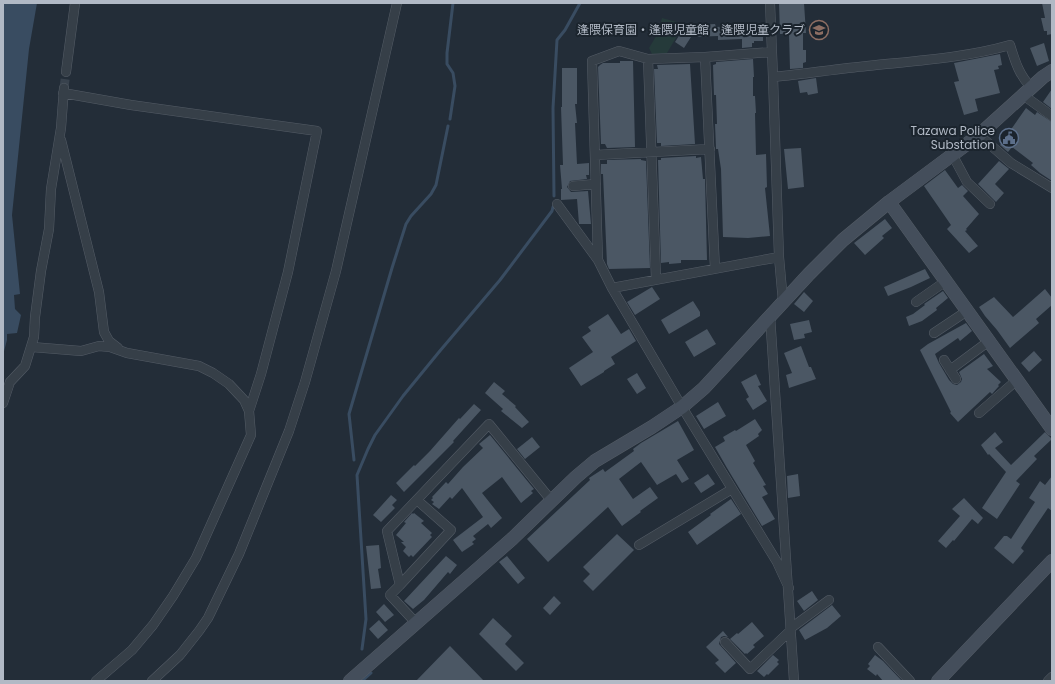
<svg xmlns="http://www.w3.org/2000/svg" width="1055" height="684" font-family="Poppins,'Noto Sans JP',sans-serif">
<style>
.green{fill:#253a3a}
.water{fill:#394c61}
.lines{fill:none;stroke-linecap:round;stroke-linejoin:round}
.stream{stroke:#394c61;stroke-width:3}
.building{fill:#4b5764}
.street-tunnel{stroke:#38424d;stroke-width:9;stroke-dasharray:9 4.5;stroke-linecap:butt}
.street-casing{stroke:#545c66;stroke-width:10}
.secondary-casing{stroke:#545c66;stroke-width:14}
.street{stroke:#363f48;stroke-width:9}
.secondary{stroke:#444e5b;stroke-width:13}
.labels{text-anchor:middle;stroke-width:4;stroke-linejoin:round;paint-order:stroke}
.poi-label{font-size:12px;fill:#b1b9c5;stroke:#1b242d;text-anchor:end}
</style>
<rect width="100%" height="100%" fill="#232d38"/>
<path class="green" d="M662 18 684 24 667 53 652 54 649 48 658 33Z"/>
<path class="water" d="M3 3H37L29 49 12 215 20 294 14 295 15 309 21 315 17 333 7 334V340L3 355Z"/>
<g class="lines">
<path class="stream" d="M450 119 455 86 453 73 447 64V53L453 3
M554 196 553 108 557 40 565 30 580 3
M354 460 349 414 392 268 406 224 411 216 431 194 436 185 448 126
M362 649 366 619 357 475 368 449 375 435 403 396 439 352 500 280 552 211 553 207
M362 681 371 673"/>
</g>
<path class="building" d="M779 3H804L806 33H803V50H806V62L803 63V68L790 69 789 34H780Z
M1042 3H1052V34L1047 35V31H1044L1041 18H1045Z
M715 24 716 27 736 26V30L763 28V41H754V43H752V47L742 48V39L718 40V36L691 37 684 48 675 42 686 25 698 33V25Z
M1044 43 1049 61 1037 66 1030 48Z
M1000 54 1002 65 998 66 999 69 994 70 1000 93 975 99 978 111 964 115 954 82 959 81 954 63Z
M753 59 754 77H753V96H755L756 113H755L756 155 766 154 767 187 765 188 770 236 748 238 723 237 721 169 718 149H716V148L715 124H717L716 95H714L713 65 716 64V62Z
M620 61H633L635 147 607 148 605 144H601L598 67 600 65 603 63H620Z
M690 64 695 144 661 146V143H657L654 69H658L657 65Z
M562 68H577V104H575L577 123H575L577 164 589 163V175H586L587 179 570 181 567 187 571 192 588 191 591 224H579L577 199 561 200V189H562L560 165H563L561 107H562Z
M816 78 818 93 808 95 807 92 800 93 798 81Z
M1052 89V109L1043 102Z
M1026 108 1035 115 1037 112 1052 122V181L1040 173 1031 165 1033 163 1012 147 1008 152 1000 145Z
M801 148 804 187 788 189 784 149Z
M696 156V158L701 157 703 179H705L707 260H681V263L669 264V262L661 263 658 160H661V158Z
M641 159V160L646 161 650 268 609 269 607 264 603 174H601V164H607V160Z
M999 161 1009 169 995 184 1004 193 996 202 978 184Z
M945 170 958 188 962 185 968 191 963 196 979 214 966 229 967 230 965 231 978 246 969 253 947 229 951 225 924 186Z
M885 219 892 228 882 236 884 238 865 255 854 243Z
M925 269 930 278 911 287 888 296 884 287Z
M652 287 660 299 635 315 627 302Z
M1045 289 1052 298V305L1036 319 1039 323 1010 348 997 330 985 316 979 307 994 297 1013 317Z
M943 291 948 298 936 308 937 310 922 321 909 326 906 317 913 314 925 305 924 304Z
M804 292 813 301 804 312 794 304Z
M693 301 700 312V316L669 334 661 320Z
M608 314 621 334 629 329 636 341 611 357 615 364 604 371V372L581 386 569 368 593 352 582 337 591 331 588 327Z
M809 320 812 332 804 334 805 338 794 340 790 324Z
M966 323 972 331 960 341 958 338 935 354 939 363 949 380 953 384 957 385 961 382 962 379 959 372 984 354 993 366 987 369 1001 382 998 385 999 386 992 394 990 392 958 422 950 413 951 412 920 350 928 344Z
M707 329 716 344 694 357 685 342Z
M801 346 809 367H811L816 379 789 388 786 375 792 373 784 353Z
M1034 351 1042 360 1029 372 1021 363Z
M637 373 646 388 637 394 627 379Z
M756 374 761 385 758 386 767 401 753 410 746 399 749 397 741 382Z
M494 382 505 391 502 394 516 406 515 407 529 422 522 428 501 411 503 409 485 393Z
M718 402 726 416 704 429 696 416Z
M474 404 481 410 453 441 454 442 404 492 396 483 414 465 415 466 430 451 459 418 460 419Z
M755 419 762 430 758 434 759 436 746 445 755 461 753 463 766 485 763 486 768 494 762 497 775 519 762 526 727 468 715 447 725 441 723 437 735 430 736 431Z
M678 421 694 450 677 460 689 479 682 483 676 474 657 485 641 462 619 479 633 499 650 487 658 498 640 511 641 512 622 526 608 507 548 562 527 539 590 480 589 478 603 469 605 472 634 451 633 449 641 443Z
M995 432 1003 442 995 448 1011 465 1045 432 1052 439 1034 456 1037 459 1016 481 1020 484 997 519 982 508 1006 472 989 454 988 455 981 445Z
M490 435 529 483 534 489 531 491 533 493 521 503 502 477 482 493 502 518 491 528 488 524 473 536 476 539 472 542 474 544 462 552 453 540 483 517 462 488 452 499 450 497 439 509 432 504 434 502 431 500 433 498 432 497 446 482 448 484 463 467 483 448 479 444Z
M532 437 540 447 525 459 517 449Z
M708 474 715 484 701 493 694 483Z
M798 474 800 496 788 498 787 476Z
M1052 476V511L1048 508 1021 548 1024 551 1013 564 994 548 1004 536H1007L1011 539 1035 502 1029 498 1040 481 1045 485Z
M391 495 397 500 392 505 395 508 381 522 373 515Z
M964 498 983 518 978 524 972 519 954 541 953 540 946 548 938 541 960 516 952 509Z
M731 499 741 514 697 545 688 532 711 515 710 514Z
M412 513 413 514 414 513 424 521 421 523 432 533 430 535 432 537 413 557 411 555 409 557 403 551 406 547 401 542H404L396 535 406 523 404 522Z
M617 534 634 550 593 591 583 581 590 574 583 567Z
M379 545 381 568 378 569 381 588 371 589 366 546Z
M446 556 457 565 450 574 448 572 424 600 413 609 404 601Z
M507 556 525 578 518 584 499 562Z
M812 591 818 600 804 611 797 601Z
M554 596 561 603 550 615 543 608Z
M384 604 394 615 385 622 376 612Z
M832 605 841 616 827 628 805 640 799 630Z
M493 618 512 636 505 644 524 663 516 671 479 634Z
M379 620 388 630 378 639 369 629Z
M752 622 764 636 753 645 755 647 747 654 746 653 745 654 730 639 737 633 738 634Z
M723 631 728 637 724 636 721 637 719 644 736 663 725 673 715 663 719 660 706 647Z
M450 646 484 681H416Z
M773 655 779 660 777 662 779 664 768 675 767 674 764 677 757 671Z
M875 655 883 661 902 681H883L877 674 876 676 867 669 870 666 868 664Z"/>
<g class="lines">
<path class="street-tunnel" d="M64 88 66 72"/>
<g class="street-casing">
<path id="street" d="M770 3 773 77 779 257 783 302
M705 57 715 269
M648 59 656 279
M66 72 75 3
M773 77C805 74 836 69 867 66 913 61 965 58 1010 45 1015 61 1019 75 1031 87
M63 93 131 105 317 131 288 272 261 374 249 411
M1023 95 1052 116
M979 135 1011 163 1052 188
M61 140 99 292 104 332 109 341 118 348
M952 154 967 182 990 204
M595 155 710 149
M573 186 596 184
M557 204 598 260 612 288 682 407 777 562 789 588
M598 260 592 61 619 51 648 59 705 57 772 52
M612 288 779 257
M916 302 946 281
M770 315 794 681
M934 333 967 311
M32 347 81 351 99 346 110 347 127 353 199 366 213 373 229 384 244 400 249 411 251 435 196 558 173 596 153 625 132 650 96 681
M944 360 956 379
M950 370 989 341
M3 403 10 382 25 366 34 337 35 317 41 271 49 229 51 189 61 128 64 88
M979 413 1017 380
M639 545 732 489
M400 585 451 530 417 500
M416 623 390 595 400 585 387 531 489 424 551 500
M791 628 829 600
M725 642 750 669 791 630
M878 647 910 681
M152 681 180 655 199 631 208 618 239 554 289 431 305 382 336 271 397 3
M1048 681 1052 677"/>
</g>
<g class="secondary-casing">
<path id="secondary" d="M889 202 1052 429
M350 681 512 539 576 477 595 461 652 427 682 407 704 388 809 274 843 240 889 202 979 135 1043 77 1052 71
M938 681 1052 561"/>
</g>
<use href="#street" class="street"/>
<use href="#secondary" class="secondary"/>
</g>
<defs>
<g id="school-ring" transform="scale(1)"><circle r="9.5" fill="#1b242d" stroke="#8d6e63" stroke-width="1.5"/><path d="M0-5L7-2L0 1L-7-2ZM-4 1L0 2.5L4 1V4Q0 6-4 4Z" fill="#8d6e63"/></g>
<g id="civic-ring" transform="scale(1)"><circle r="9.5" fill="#1b242d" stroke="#5c6f8a" stroke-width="1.5"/><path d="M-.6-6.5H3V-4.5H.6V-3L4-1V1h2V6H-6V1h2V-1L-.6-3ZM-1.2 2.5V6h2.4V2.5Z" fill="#5c6f8a"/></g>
</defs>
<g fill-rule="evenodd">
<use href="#school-ring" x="819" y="30"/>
<use href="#civic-ring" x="1009" y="138"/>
</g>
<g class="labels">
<g class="poi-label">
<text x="805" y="34">逢隈保育園・逢隈児童館・逢隈児童クラブ</text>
<text x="995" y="135">Tazawa Police<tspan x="995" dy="14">Substation</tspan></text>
</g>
</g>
<rect width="1055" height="684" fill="none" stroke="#b1b9c5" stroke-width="8"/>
</svg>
